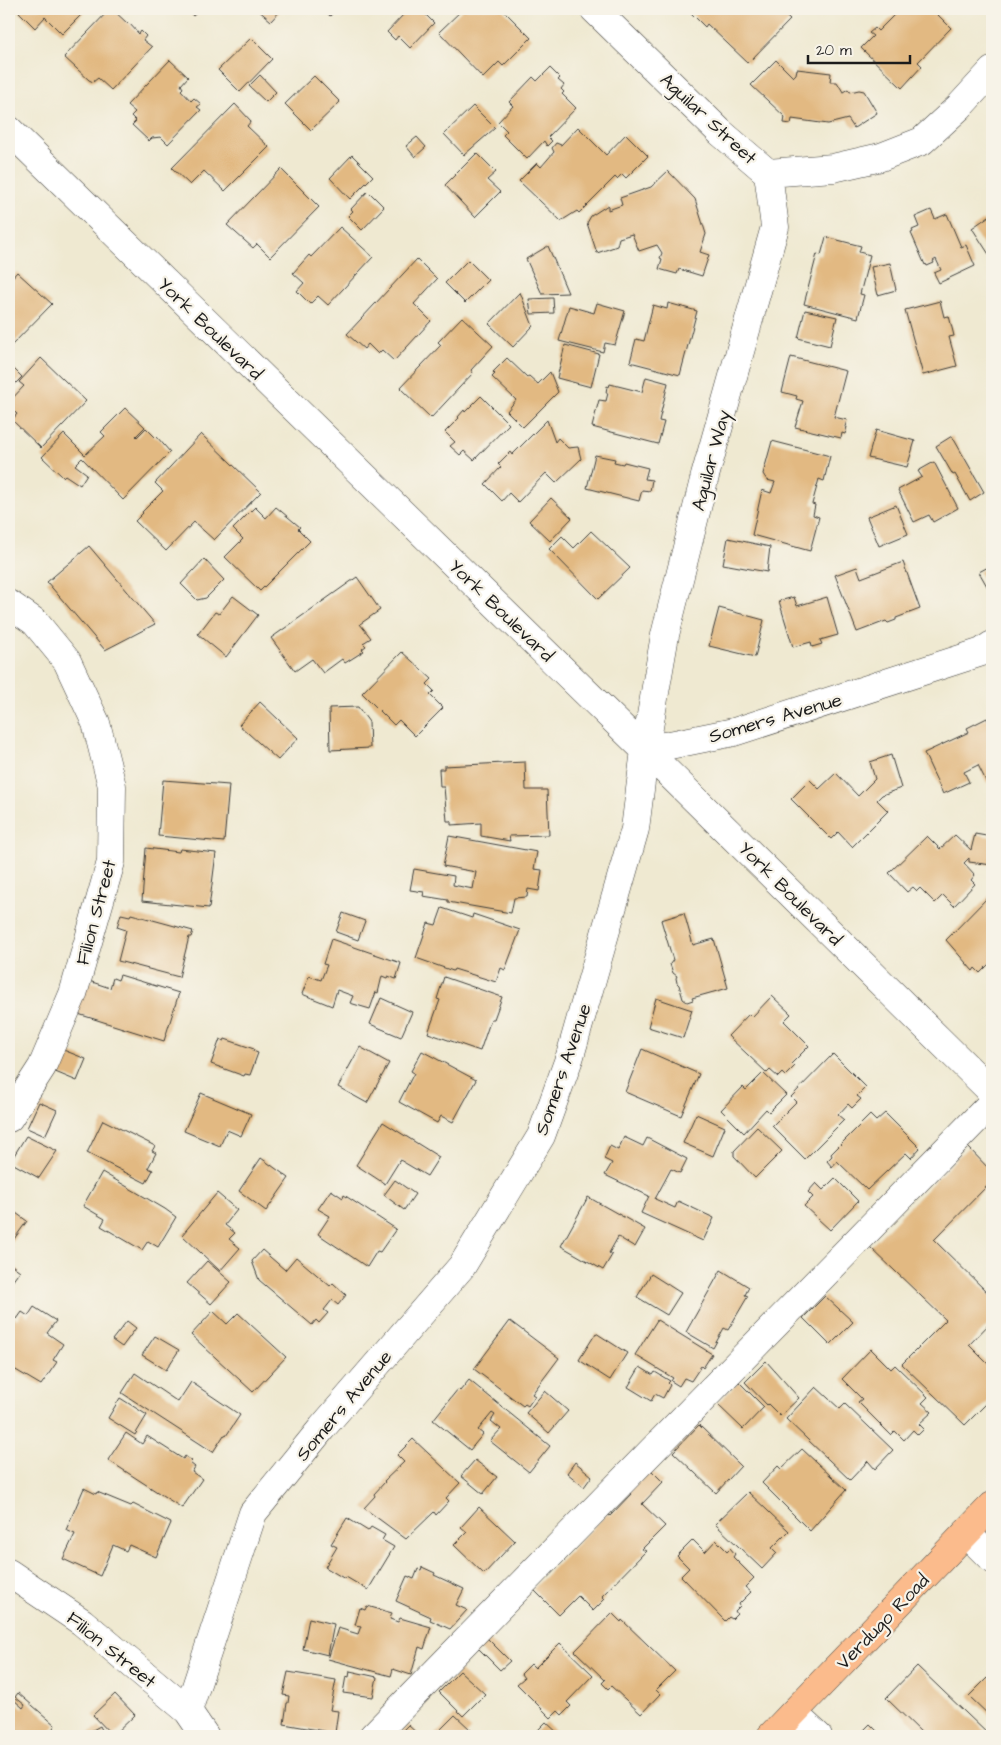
<svg xmlns="http://www.w3.org/2000/svg" width="1001" height="1745" font-family="'Architects Daughter',sans-serif">
<style>
.building{fill:#e2b982}
.lines{fill:none;stroke-linecap:round;stroke-linejoin:round}
.minor-casing{stroke:#3c3b37;stroke-width:29}
.major-casing{stroke:#3c3b37;stroke-width:29}
.minor{stroke:#fff;stroke-width:28}
.major{stroke:#fbbb8c;stroke-width:28}
.labels{text-anchor:middle;stroke-width:4.5;stroke-linejoin:round;paint-order:stroke}
.street-label{font-size:19px;fill:#1c1c1c;stroke:#f7f3e8}
</style>
<rect width="100%" height="100%" fill="#f7f3e8"/>
<filter id="ink" filterUnits="userSpaceOnUse"><feTurbulence type="fractalNoise" baseFrequency=".02" numOctaves="2"/><feDisplacementMap in="SourceGraphic" scale="10" xChannelSelector="R" yChannelSelector="G"/><feConvolveMatrix kernelMatrix="1 2 1 2 8 2 1 2 1" color-interpolation-filters="sRGB"/></filter>
<filter id="wash" filterUnits="userSpaceOnUse"><feTurbulence type="fractalNoise" baseFrequency=".0096" numOctaves="4" result="noise"/><feDisplacementMap in="SourceGraphic" scale="20" xChannelSelector="R" yChannelSelector="G"/><feGaussianBlur stdDeviation="1.12" result="paint"/><feColorMatrix in="noise" values="0 0 0 0 0 0 0 0 0 0 0 0 0 0 0 0 0 1.4 0 .05"/><feComposite in="paint" operator="in"/></filter>
<g filter="url(#wash)">
<rect width="100%" height="100%" fill="#efe9d1"/>
<g id="blocks">
<path class="building" d="M22 9H87L62 34 45 17 35 28 19 12Z
M110 9H112L128 24 129 23 139 34 141 31 146 36 143 40 152 47 111 90 98 78 93 82 89 80 64 57Z
M186 9H201L193 16Z
M257 9H282L271 21Z
M323 9H337L330 16Z
M381 9H391L386 14Z
M399 9H427L423 12 434 23 410 48 398 36 395 40 387 32 404 14Z
M463 9H502L531 38 503 66 499 62 483 78 439 32Z
M687 9H778L790 20 748 63 707 24 705 27Z
M900 9H932L951 28 918 62 922 66 902 88 861 48 873 36 869 33 875 28 878 31Z
M251 38 272 59 240 92 218 70Z
M170 60 188 77 181 85 183 88 181 90 191 101 194 98 201 104 197 107 201 110 168 144 161 137 152 138 149 141 132 125 136 121 131 116 135 112 127 105Z
M776 60 793 77 796 74 797 69 831 73 830 82H837L843 92 848 89 850 92 859 90 864 91 877 113 854 128 848 119 828 124 792 119 791 124 784 123 785 117 751 85Z
M550 68 560 78 558 80 564 85 561 89 564 92 562 94 576 108 548 137 552 141 547 146 544 141 527 159 503 135 507 131 498 122 513 106 509 102 533 77 537 81Z
M260 75 276 92 266 102 249 86Z
M314 76 340 102 311 130 285 104Z
M235 104 251 121 247 126 269 147 225 191 204 171 190 185 172 168Z
M473 106 495 128 464 155 444 134Z
M578 127 606 155 626 134 648 156 626 178 622 174 617 179 615 177 579 213 577 211 561 221 519 181 537 163 541 167 554 152 552 148 556 143 561 145Z
M417 137 426 147 415 157 406 146Z
M477 153 496 172 487 180 500 192 475 217 445 185Z
M352 155 373 176 350 199 330 178Z
M281 169 319 207 270 257 257 244 253 248 227 225Z
M668 171 695 199 706 234 700 252 709 255 702 276 679 269 677 274 659 269 662 259 660 258 662 253 657 245 639 251 632 234 619 238 617 246 597 253 587 223 591 216 608 205V210L622 205 620 198 651 187Z
M368 191 384 207 362 230 348 216 353 211 351 209Z
M931 210 935 219 947 214 961 247 966 245 975 266 939 283 934 273 941 270 936 259 933 261 934 263 927 266 926 264 925 265 911 233 913 232 912 230 919 227 915 217Z
M992 214V259L972 228Z
M340 227 373 257 328 305 318 296 310 304 297 291 304 283 293 273 309 255 311 257Z
M826 237 861 246 859 252 870 255 860 294 864 295 858 318 804 304 817 254 821 255Z
M548 246 568 293 542 294 526 259Z
M417 259 437 279 414 304 431 321 394 361 382 350 378 354 368 344 364 349 347 334Z
M468 260 488 280 465 303 445 283Z
M890 263 896 290 878 295 871 267Z
M17 272 52 304 9 348V281Z
M520 292 533 326 513 347 489 324Z
M553 298 554 313 531 314 529 299Z
M940 301 944 317 949 316 954 336 949 337 957 366 923 375 905 310Z
M597 303 625 311 615 345 605 343 603 352 559 341 569 306 594 313Z
M668 303 697 311 680 375 630 362 636 339 644 341 653 305 667 309Z
M805 310 837 317 830 346 798 338Z
M462 317 493 346 471 370 473 373 431 418 400 388 441 345 438 342Z
M565 345 599 354 591 387 557 378Z
M791 357 846 371 834 417 847 420 845 427H847L845 434 842 433 841 438 795 427 803 401 796 399 797 396 782 392Z
M41 358 86 401 41 448 12 420 17 414 9 407V402L24 386 19 382Z
M507 358 527 377 529 376 538 384 550 372 558 392 523 427 507 411 516 400 492 377 495 374 493 372Z
M9 364 22 377 9 390 13 395 9 399Z
M646 377 668 383 659 421 664 422 658 444 592 427 599 400 606 401 608 393H606L607 386 609 387 610 384 642 392Z
M481 396 509 424 474 460 464 451 460 455 450 446 455 442 445 432 459 418 458 417 464 410 465 412Z
M125 408 145 427 136 436 137 437 146 428 156 438 157 437 170 452 123 500 82 458 75 465 87 474 80 485 65 475 63 477 42 457 64 434 85 455 105 436 101 432Z
M547 420 555 442 558 438 568 448 578 447 581 459 556 483 546 473 518 502 509 493 502 501 485 484 501 467 498 464 510 452 512 455Z
M876 430 915 441 907 467 868 458Z
M201 434 261 492 214 540 194 522 166 551 135 521 143 513 142 512 163 491 155 483Z
M952 436 984 492 970 501 955 474 953 475 936 446Z
M772 441 830 456 824 481 819 479 812 504 815 505 813 515 819 517 810 551 752 535 762 490 771 493 775 482 767 480 763 474Z
M595 455 615 459 614 462 623 464 624 462 648 468 645 479 652 480 650 491 642 490 639 501 587 488Z
M934 462 958 508 933 522 929 515 914 522 898 490 922 477 918 471Z
M551 498 572 518 550 541 529 521Z
M896 505 908 534 879 546 867 517Z
M255 507 266 518 276 507 300 527 298 529 310 541 260 591 225 557 243 539 233 529Z
M591 531 630 568 598 599 549 549 562 536 574 548Z
M728 538 770 547 767 572 723 564Z
M89 546 155 624 105 650 47 582Z
M204 559 224 580 206 598 197 600 181 584Z
M903 562 920 609 896 618V620L888 623 886 621 857 632 835 575 857 567 861 578Z
M992 565V595L979 572Z
M357 577 380 610 360 624 371 638 363 643 366 646 362 649 364 651 345 663 342 659 323 673 312 659 295 671 271 638Z
M233 596 258 615 226 657 198 634 215 612 219 614Z
M794 597 797 606 827 597 838 635 820 640 822 644 812 647 811 642 793 647 779 601Z
M719 608 764 620 755 657 709 646Z
M402 652 432 679 427 684 434 691 430 695 443 708 415 736 399 720 394 725 362 693Z
M260 702 298 738 278 760 239 725Z
M358 707 369 722 370 748 330 750 329 708Z
M987 718 992 729V780L987 783 978 765 964 772 969 782 943 794 924 753 969 732 967 728Z
M891 755 901 788 882 795 877 800 888 811 852 847 838 832 831 839 791 799 810 780 819 789 836 773 858 796 875 779 870 762Z
M525 762 526 790H547L549 835 509 836 510 841 481 836V823L451 825V821H447L444 787H440L439 769H444V766Z
M163 780 229 785 224 842 158 836Z
M975 834 992 837V865L969 862V858L964 863 975 875 971 880 975 884 954 906 943 895 935 903 920 888 917 891 913 887 907 892 889 873 927 836 940 849 955 835 971 850Z
M449 836 537 852 534 869 542 870 539 891 528 889 527 897 514 898 511 913 448 902V900L423 896 424 892 410 890 414 869 454 876 453 885 473 889 476 872 443 866Z
M146 848 179 852 180 849 216 853 209 908 142 901Z
M992 893V961L980 973 975 968 973 971 946 940Z
M442 908 472 918 473 914 520 930 505 970 501 968 496 982 454 969 453 971 416 958 428 923 436 925Z
M343 913 365 921 358 940 336 932Z
M684 913 693 945 714 939 728 988 692 998 693 1000 687 1002 683 999 679 985 677 983 676 978 677 976 673 973 670 964 673 960 661 920Z
M121 914 130 916 131 914 193 931 191 937H189L179 977 118 961 126 930 117 927Z
M331 939 401 963 396 979 388 976 387 978 382 976 378 993 376 992 370 1009 350 1003 353 996 337 990 332 1006 302 994 309 976 321 980 327 965 323 964Z
M120 975 179 993 164 1041 75 1013 86 980 110 988 113 978 118 980Z
M444 977 502 997 494 1019H491L480 1051 428 1033 440 1000 437 999Z
M772 996 791 1014 784 1021 809 1046 792 1063 795 1066 785 1076 782 1073 778 1077 770 1070 767 1073 728 1036 749 1014 752 1017Z
M381 998 412 1012 401 1037 370 1024Z
M656 998 692 1010 683 1038 648 1027Z
M220 1039 224 1041 225 1039 254 1049 253 1051 258 1053 250 1075 245 1074 244 1076 211 1064Z
M360 1047 389 1063 367 1103 338 1087Z
M61 1049 86 1059 77 1081 53 1071Z
M642 1049 699 1074 681 1116 625 1092Z
M422 1051 476 1080 453 1122 441 1116 437 1123 399 1102 414 1073 411 1071Z
M833 1054 866 1087 857 1096 861 1099 852 1108 848 1104 838 1115 844 1120 805 1159 772 1126 796 1102 791 1097Z
M763 1073 786 1095 769 1112 766 1109 744 1133 721 1110 743 1087 746 1090Z
M201 1093 251 1114 241 1136 227 1130 220 1146 184 1131Z
M39 1102 57 1110 45 1136 27 1128Z
M885 1113 920 1148 911 1158 906 1153 867 1190 837 1161 832 1167 827 1161 832 1156 831 1154 870 1115 876 1121Z
M696 1114 725 1127 713 1156 683 1143Z
M103 1120 155 1146 152 1151 156 1153 148 1168 153 1170 146 1183 87 1153Z
M383 1122 439 1157 427 1176 400 1160 385 1184 356 1165Z
M757 1127 782 1151 755 1178 734 1156V1151Z
M26 1136 57 1151 39 1178 10 1162Z
M624 1137 643 1146 647 1138 687 1159 680 1173 671 1169 655 1199 675 1208 678 1201 714 1218 703 1241 641 1213 649 1196 605 1175 612 1163 604 1159 610 1146 618 1150Z
M968 1147 992 1172V1181L934 1240 992 1297V1321L969 1345 992 1368V1398L965 1425 902 1364 946 1320 870 1247Z
M261 1158 289 1178 266 1211 239 1191Z
M102 1172 165 1209 176 1217 158 1247 148 1241 142 1250 101 1226 105 1219 83 1206Z
M835 1178 858 1201 830 1230 804 1206 813 1197 808 1192 816 1183 823 1190Z
M395 1180 415 1194 404 1210 384 1195Z
M331 1190 343 1198 344 1195 396 1229 380 1252 377 1251 367 1267 318 1234 330 1216 318 1209Z
M217 1193 237 1210 225 1225 235 1233 229 1239 240 1248 220 1271 182 1235Z
M588 1197 645 1229 635 1247 618 1237 609 1253 612 1255 603 1270 561 1246Z
M9 1208 27 1221 9 1246Z
M262 1250 285 1270 296 1257 330 1286 333 1283 346 1295 338 1305 332 1300 324 1310 328 1313 319 1323 316 1320 312 1325 259 1280 252 1261Z
M207 1261 231 1282 211 1304 187 1283Z
M9 1263 20 1271 9 1286Z
M721 1270 749 1287 745 1295 748 1296 728 1330 724 1328 713 1348 686 1332Z
M651 1274 681 1293 667 1315 637 1297Z
M825 1296 853 1322 830 1345 803 1318Z
M34 1307 56 1321 47 1333 63 1344 53 1360 57 1362 41 1385 9 1366V1357L10 1355 9 1353V1314L17 1319 22 1312 28 1316Z
M213 1311 227 1324 238 1313 286 1357 253 1392 191 1335Z
M657 1320 712 1354 703 1368 701 1366 691 1381 684 1378 679 1386 671 1381 673 1378 635 1355Z
M127 1321 136 1328 122 1347 112 1340Z
M510 1321 559 1358 532 1394 535 1396 528 1406 525 1404 523 1406 474 1369Z
M596 1333 627 1353 610 1380 579 1360Z
M155 1336 179 1350 166 1370 142 1355Z
M871 1349 891 1369 895 1365 928 1397 922 1403 932 1412 919 1424 924 1429 918 1435 913 1430 904 1440 895 1431 891 1435 858 1402 862 1399 842 1379Z
M766 1361 799 1398 780 1416 768 1404 767 1405 745 1382Z
M640 1367 653 1375 655 1372 670 1381 668 1383 670 1385 663 1398 655 1394 651 1401 628 1387Z
M135 1373 178 1402 191 1382 240 1415 226 1436 224 1435 213 1452 122 1393Z
M469 1380 550 1446 529 1472 490 1441 501 1429 491 1421 495 1415 492 1413 478 1430 483 1434 470 1450 433 1420 458 1389 460 1391Z
M739 1382 764 1407 743 1429 717 1404Z
M816 1387 840 1409 845 1404 893 1450 875 1469 868 1461 850 1480 786 1419Z
M545 1391 568 1411 549 1433 526 1413Z
M120 1398 147 1415 135 1435 108 1418Z
M699 1425 741 1466 716 1493 673 1452Z
M126 1433 142 1444 147 1436 183 1459 185 1456 192 1461 190 1463 195 1467 192 1472 202 1479 182 1508 108 1460Z
M413 1439 460 1483 446 1498 449 1501 436 1515 434 1512 406 1539 364 1508 375 1496 374 1494 385 1482 384 1481 404 1462 397 1455Z
M802 1449 846 1490 810 1531 762 1483 778 1466 781 1469Z
M475 1460 497 1477 483 1494 461 1476Z
M575 1462 592 1476 584 1487 567 1473Z
M651 1470 663 1482 642 1504 665 1526 642 1549 646 1551 602 1596 605 1599 593 1611 578 1596 559 1615 533 1589 607 1514 610 1516 631 1494 629 1492Z
M84 1488 96 1494 97 1492 131 1506 133 1504 171 1523 156 1557 129 1545 126 1551 113 1545 100 1576 63 1559 75 1534 66 1530Z
M748 1492 789 1531 772 1548 777 1553 762 1569 715 1524Z
M479 1507 515 1541 484 1574 454 1545 467 1532 461 1527Z
M347 1518 368 1531 371 1527 385 1535 382 1540 394 1547 368 1590 346 1577 345 1579 325 1567 337 1547 331 1544Z
M693 1540 705 1552 716 1540 727 1551 730 1548 735 1554 733 1557 754 1578 745 1587 751 1592 739 1604 740 1606 735 1611 737 1614 732 1619 729 1617 725 1621 681 1576 689 1568 677 1556Z
M422 1567 435 1573 434 1575 464 1589 456 1605 467 1610 450 1629 430 1620 431 1617 396 1601 407 1576 414 1579 418 1569 421 1570Z
M367 1606 392 1613 390 1619 398 1622 400 1618 431 1627 424 1649 419 1647 411 1675 393 1669 391 1676 328 1659 338 1628 358 1634 361 1626 355 1625 360 1608 365 1610Z
M612 1613 621 1622 622 1620 675 1671 656 1690 660 1694 641 1714 611 1686 608 1689 602 1683 605 1680 575 1651Z
M309 1618 334 1624 328 1655 303 1649Z
M487 1638 510 1661 500 1670 478 1648Z
M560 1643 593 1675 567 1702 571 1706 562 1715 558 1711 551 1718 517 1684 524 1678 521 1674 531 1664 535 1668Z
M917 1666 990 1736H925L886 1698Z
M350 1671 377 1677 373 1697 343 1693 346 1676 349 1677Z
M460 1671 485 1694 463 1716 439 1692Z
M288 1672 336 1680 330 1710 338 1711 335 1733 284 1724 287 1703H288L289 1696 283 1695Z
M992 1675V1718L969 1696 987 1678 988 1679Z
M18 1693 55 1725 48 1736H9V1704L13 1699 23 1708 25 1705 15 1697Z
M115 1694 135 1715 113 1736 93 1715Z
M455 1715 471 1730 465 1736H434Z
M546 1722 561 1736H532Z
M870 1724 882 1736H858Z
M408 1725 420 1736H397Z
M100 1726 105 1736H82Z"/>
</g>
</g>
<g filter="url(#ink)">
<use href="#blocks" fill-opacity="0" stroke="#3c3b37" stroke-width="1"/>
<g class="lines">
<g class="minor-casing">
<path id="minor" d="M594 9 720 132 768 173 833 168 881 157 922 141 959 107 992 71
M9 130 645 750 992 1092
M9 604 35 622 67 661 96 723 112 786 111 862 73 994 42 1067 9 1118
M645 750 734 732 982 652 992 645
M966 1533 992 1559
M9 1573 82 1622 188 1711 205 1736
M188 1711 253 1513 322 1428 462 1266 541 1136 570 1056 635 829 645 750 665 635 705 476 775 227 768 173
M793 1713 818 1736
M373 1736 992 1103"/>
</g>
<g class="major-casing">
<path id="major" d="M771 1736 992 1506"/>
</g>
<use href="#minor" class="minor"/>
<use href="#major" class="major"/>
</g>
</g>
<g class="labels">
<g class="street-label">
<text transform="translate(709 118) rotate(43)" y="7">Aguilar Street</text>
<text transform="translate(211 328) rotate(44)" y="7">York Boulevard</text>
<text transform="translate(710 460) rotate(-75)" y="7">Aguilar Way</text>
<text transform="translate(502 610) rotate(44)" y="7">York Boulevard</text>
<text transform="translate(775 717) rotate(-16)" y="7">Somers Avenue</text>
<text transform="translate(791 893) rotate(45)" y="7">York Boulevard</text>
<text transform="translate(95 912) rotate(-75)" y="7">Filion Street</text>
<text transform="translate(562 1069) rotate(-71)" y="7">Somers Avenue</text>
<text transform="translate(343 1405) rotate(-50)" y="7">Somers Avenue</text>
<text transform="translate(882 1621) rotate(-46)" y="7">Verdugo Road</text>
<text transform="translate(112 1649) rotate(39)" y="7">Filion Street</text>
</g>
</g>
<rect width="1001" height="1745" fill="none" stroke="#f7f3e8" stroke-width="30"/>
<path d="M808 55v8h102v-8" fill="none" stroke="#1c1c1c" stroke-width="2.5"/>
<text x="816" y="55" font-size="15" fill="#1c1c1c" stroke="#f7f3e8" stroke-width="4" paint-order="stroke">20 m</text>
</svg>
